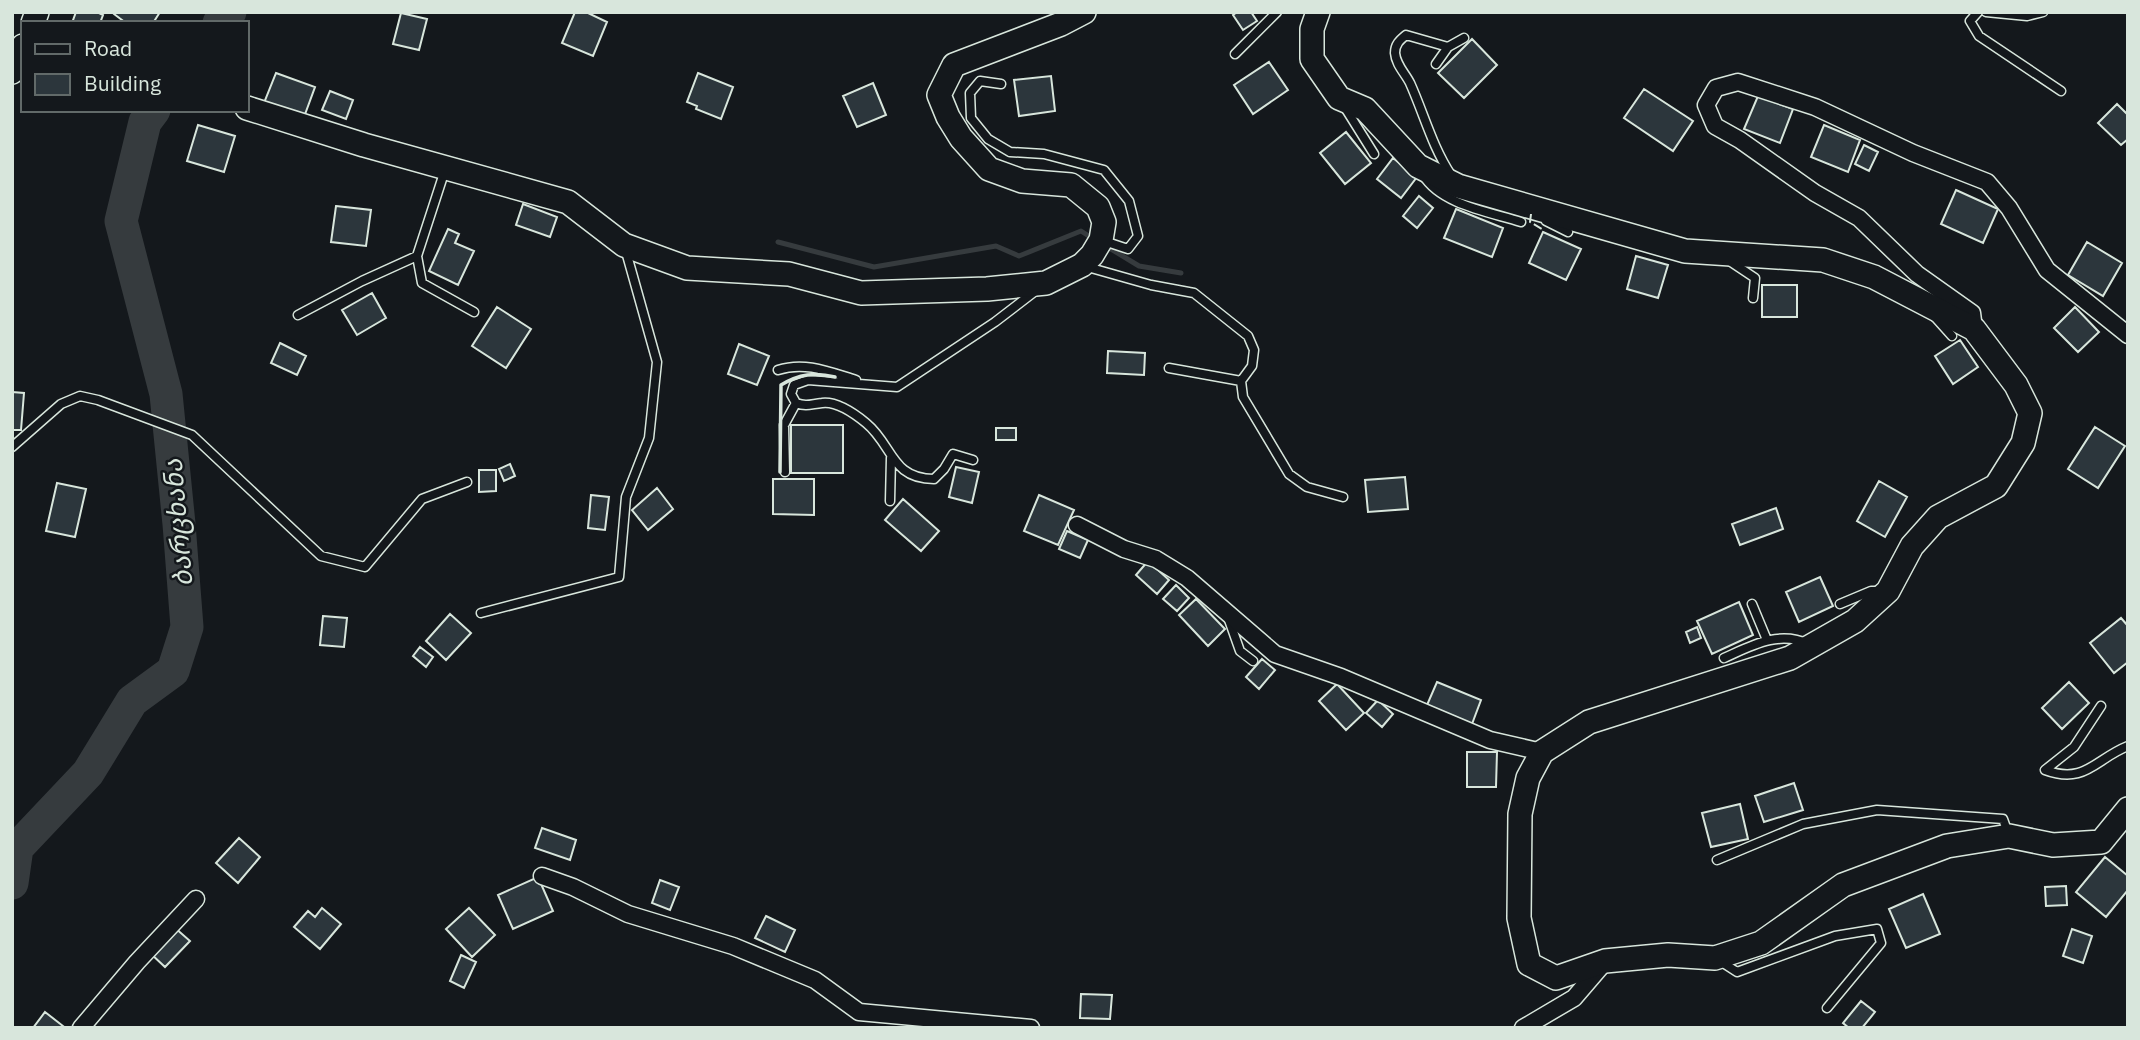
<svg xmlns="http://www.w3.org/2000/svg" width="2140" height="1040" font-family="'IBM Plex Sans','Noto Sans Georgian',sans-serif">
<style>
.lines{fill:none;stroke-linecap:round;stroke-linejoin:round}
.stream{stroke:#363b3e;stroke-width:5}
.river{stroke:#363b3e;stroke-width:33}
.building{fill:#2c363c;stroke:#d8e6dc;stroke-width:2}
.lane-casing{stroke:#d8e6dc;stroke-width:11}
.street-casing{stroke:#d8e6dc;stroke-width:19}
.secondary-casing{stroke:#d8e6dc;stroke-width:26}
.lane{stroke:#14181c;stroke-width:8}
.street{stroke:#14181c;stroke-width:16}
.secondary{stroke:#14181c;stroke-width:23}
.fence{stroke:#d8e6dc;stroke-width:2;stroke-dasharray:9 3.5;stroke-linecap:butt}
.wall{stroke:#d8e6dc;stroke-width:3.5}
.labels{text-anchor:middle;stroke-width:5;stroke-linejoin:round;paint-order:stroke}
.water-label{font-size:26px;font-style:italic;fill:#d8e6dc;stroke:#14181c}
</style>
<rect width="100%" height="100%" fill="#14181c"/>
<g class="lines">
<path class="stream" d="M778 242 874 267 996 246 1019 256 1081 231 1095 240
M1106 246 1139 266 1181 273"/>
<path class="river" d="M219 23 230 12
M12 883 17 848 88 773 132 701 173 671 187 627 179 524 166 394 121 221 145 122 154 110"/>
</g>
<path class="building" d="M76 12H97L103 15 100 23H72Z
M115 12H160L153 23H126L114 14Z
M575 12H586L607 22 593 56 562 43Z
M1237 12H1251L1257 21 1243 30 1233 15Z
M401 13 427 19 419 50 393 44Z
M1472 39 1497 65 1464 98 1438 73Z
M1269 62 1288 90 1253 114 1234 85Z
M276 73 315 87 304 117 264 103Z
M698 73 733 87 721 119 696 109 697 106 687 102Z
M1051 76 1055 111 1019 116 1014 80Z
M873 83 886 115 857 127 843 96Z
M1644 89 1693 121 1673 151 1624 118Z
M330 91 353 100 346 119 322 110Z
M1758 96 1793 109 1780 143 1744 129Z
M2117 104 2128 115V139L2121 145 2098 123Z
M198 125 235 136 224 172 187 161Z
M1824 125 1860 140 1848 172 1811 157Z
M1346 132 1371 163 1345 184 1320 153Z
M1864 145 1878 152 1869 171 1855 164Z
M1393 158 1417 177 1401 198 1377 179Z
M1956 190 1998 209 1983 243 1941 224Z
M1419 196 1433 208 1417 228 1403 216Z
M523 204 557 217 550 237 516 225Z
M336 206 371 210 366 246 331 242Z
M1456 209 1503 228 1492 257 1444 238Z
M448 229 459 234 455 243 474 251 458 285 429 271Z
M1543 232 1581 249 1566 280 1529 263Z
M2087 242 2122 263 2103 296 2068 275Z
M1636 256 1668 265 1658 298 1627 289Z
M1762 285H1797V317H1762Z
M372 293 386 318 357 335 342 310Z
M497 307 531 329 506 368 472 346Z
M2075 307 2099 332 2078 352 2054 328Z
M1960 340 1978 367 1953 384 1935 356Z
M280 343 306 356 297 375 271 363Z
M739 344 769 356 757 385 728 374Z
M1108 351 1145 353 1144 375 1107 373Z
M12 392 24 393 21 430H12Z
M791 425H843V473H791Z
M2095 427 2125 446 2098 488 2068 469Z
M996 428H1016V440H996Z
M510 464 515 476 504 481 499 469Z
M956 467 979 472 972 503 949 497Z
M479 470H496V491L479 492Z
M1405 477 1408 509 1368 512 1365 480Z
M773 479H814V515L773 514Z
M1879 481 1907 497 1885 537 1857 521Z
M57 483 86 489 75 537 46 531Z
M657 488 673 509 648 530 632 510Z
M591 495 609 497 605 530 588 528Z
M1039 495 1074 510 1058 545 1024 531Z
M903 499 939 531 921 551 885 520Z
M1776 508 1783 529 1740 545 1732 524Z
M1067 531 1088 540 1080 558 1059 549Z
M1148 561 1169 580 1157 594 1136 575Z
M1820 577 1833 606 1799 622 1786 592Z
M1176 585 1189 598 1177 611 1163 599Z
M1196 599 1225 629 1208 646 1179 615Z
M1739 602 1753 635 1712 654 1697 621Z
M450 614 471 633 446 660 426 641Z
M323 616 347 618 344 647 320 645Z
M2121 618 2128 626V662L2114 673 2090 643Z
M1697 627 1701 638 1690 643 1686 632Z
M420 647 433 657 426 667 413 656Z
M1262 659 1275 670 1259 689 1246 677Z
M1437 682 1481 700 1472 724 1427 705Z
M2069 682 2089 703 2062 729 2042 708Z
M1337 684 1364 713 1346 730 1319 701Z
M1378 700 1393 714 1382 727 1366 713Z
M1467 752H1497L1496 787H1467Z
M1794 783 1803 810 1764 822 1755 796Z
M1740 804 1748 839 1711 847 1702 813Z
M542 828 576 840 570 860 535 848Z
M239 838 260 857 238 883 216 863Z
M2105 857 2128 876V890L2106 917 2076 892Z
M538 877 553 911 513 929 498 895Z
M660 880 679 887 670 910 652 903Z
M2066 886 2067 905 2046 906 2045 887Z
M1923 894 1940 934 1906 948 1889 909Z
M322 908 341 924 320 949 294 927 308 911 315 917Z
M469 908 495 935 472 957 446 929Z
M766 916 795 930 785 952 755 938Z
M174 927 190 941 165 967 150 953Z
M2072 929 2092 936 2083 963 2063 956Z
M461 955 476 962 464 988 450 981Z
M1081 994 1112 995 1110 1019 1080 1018Z
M1861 1001 1875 1012 1862 1028H1849L1843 1023Z
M45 1012 63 1026 61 1028H33Z"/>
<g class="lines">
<g class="lane-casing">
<path id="lane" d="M1978 12 1970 21 1979 36 2061 91
M1986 12 2027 16 2043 12
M1448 47 1406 35C1400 40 1395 44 1395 53 1396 65 1405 73 1410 83 1424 114 1432 146 1451 175
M1235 54 1277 12
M1436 64 1448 47 1464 38
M1001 84 980 81 970 93 971 118 988 139 1010 152 1044 154 1104 170 1129 201 1138 236 1128 249 1104 241
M1344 106 1374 154
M1423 175C1441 205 1490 212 1521 222
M1546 221 1568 232
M417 256 422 283 474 312
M1731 262 1755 278 1753 298
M1084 266 1151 285 1194 293 1248 336 1254 350 1252 366 1241 381 1243 397 1289 474 1307 487 1343 497
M298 315 362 281 417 256 445 170
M1935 317 1952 336
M1169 368 1241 381
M778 370C805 361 830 372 856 380
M12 447 61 404 80 396 98 400 192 435 321 556 365 567 422 499 467 482
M973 460 953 454 944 469 934 479C891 479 893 445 866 423 855 414 837 401 822 403 811 404 807 407 796 403L791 394 794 385 808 380 897 387 995 322 1038 289
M785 472 784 425 796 403
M890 501 891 458
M1752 604 1767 640
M1840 604 1871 591H1880
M481 613 619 577 626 497 649 438 657 362 625 248
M1229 620 1240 651 1253 661
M1724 658C1751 646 1779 630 1808 644
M2101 706 2074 747 2045 770C2085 785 2095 759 2128 746
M1717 860 1803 824 1877 810 2003 819 2008 833
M1720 961 1737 972 1835 936 1877 929 1881 943 1827 1008"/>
</g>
<g class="street-casing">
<path id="street" d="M1974 329 1972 313 1917 274 1859 218 1815 193 1740 140 1715 126 1706 105 1716 88 1738 82 1815 107 1913 153 1987 182 2009 208 2047 270 2128 335
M1077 525 1124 549 1156 559 1187 578 1275 654 1341 677 1490 740 1542 752
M542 876 573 887 628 914 733 946 815 980 859 1012 1031 1028
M81 1028 137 962 196 899
M1523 1028 1574 998 1604 963"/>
</g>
<g class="secondary-casing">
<path id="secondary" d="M1318 12 1312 29V59L1339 98 1365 109 1418 166 1458 186 1685 251 1823 260 1874 277 1974 329 2016 385 2030 413 2023 443 1996 486 1938 517 1912 546 1888 591 1855 621 1790 658 1589 722 1542 752 1528 778 1520 814 1519 918 1529 964 1556 978 1605 961 1668 955 1715 958 1761 943 1843 885 1947 846 2009 836 2053 845 2101 842 2128 809
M33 23 37 12
M12 72 23 46
M247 108 364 145 568 202 624 245 687 268 789 274 861 293 987 289 1046 283 1082 265 1092 255 1101 240 1104 222 1098 207 1071 185 1022 181 989 169 961 138 948 117 939 95 954 65 1061 24 1084 12"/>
</g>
<use href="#lane" class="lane"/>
<use href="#street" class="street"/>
<use href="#secondary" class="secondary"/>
<path class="fence" d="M1531 214 1530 222 1542 229"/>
<path class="wall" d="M780 472 781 385C799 374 815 372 835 377"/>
</g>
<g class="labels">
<g class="water-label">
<text transform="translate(178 523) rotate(-95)" y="9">ბარცხანა</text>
</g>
</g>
<rect width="2140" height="1040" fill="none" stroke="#d8e6dc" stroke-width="28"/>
<rect x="21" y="21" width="228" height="91" fill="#14181c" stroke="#626a69" stroke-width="2"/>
<rect x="35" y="44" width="35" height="10" fill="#14181c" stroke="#626a69" stroke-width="2"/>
<text x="84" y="56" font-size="21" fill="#d8e6dc">Road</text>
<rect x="35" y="74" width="35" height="21" fill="#2c363c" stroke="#626a69" stroke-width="2"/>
<text x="84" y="91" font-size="21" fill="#d8e6dc">Building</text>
</svg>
